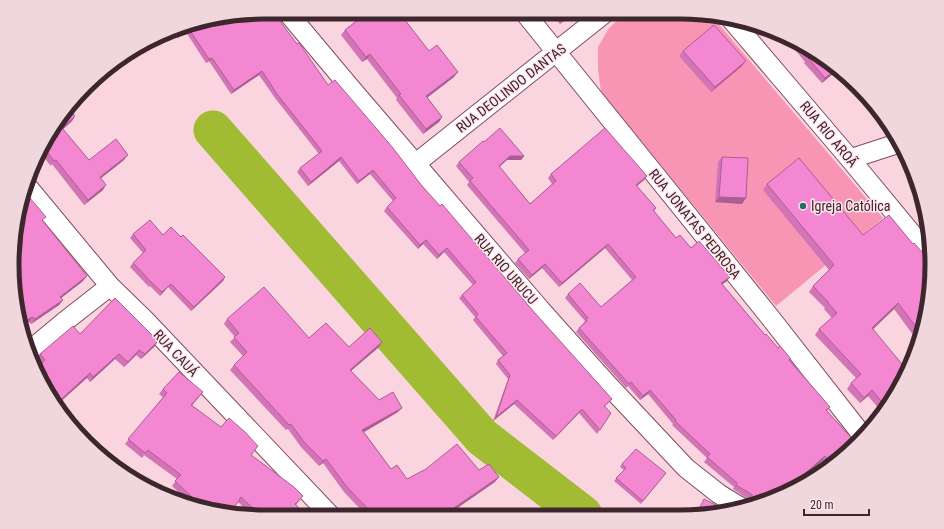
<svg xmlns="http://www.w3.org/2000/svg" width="944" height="529" font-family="'Roboto Condensed',sans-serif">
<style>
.green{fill:#f895b4}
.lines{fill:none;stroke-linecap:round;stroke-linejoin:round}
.river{stroke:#a1bb33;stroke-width:39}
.minor-casing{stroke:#814d5d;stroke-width:21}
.minor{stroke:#fff;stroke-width:19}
.wall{fill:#d274b5}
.shaded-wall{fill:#ab5e93}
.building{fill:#f487d2;stroke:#ab5e93}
.poi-dot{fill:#256b5f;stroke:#ffe5ec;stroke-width:1.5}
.labels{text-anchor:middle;stroke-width:3;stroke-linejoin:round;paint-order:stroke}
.street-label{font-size:14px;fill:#3e262d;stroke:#ffe5ec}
.poi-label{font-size:14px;fill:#3e262d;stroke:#ffe5ec;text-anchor:start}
.rim{fill:none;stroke:#3e262d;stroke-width:5}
</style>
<rect width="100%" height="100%" fill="#fad4de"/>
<path class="green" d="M627 12 696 13 711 15 883 218 776 306 601 92 598 69V47L609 28Z"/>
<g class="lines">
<path class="river" d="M213 130 482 437 583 515"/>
<g class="minor-casing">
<path id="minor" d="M287 12 349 86 540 309 609 386 686 468 719 494 742 508
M524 12 769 316 863 436
M730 18 850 159 927 252
M850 159 896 144
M415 164 606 12
M27 186 110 286 144 319 331 516
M29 351 64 322 110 286"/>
</g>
<use href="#minor" class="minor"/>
</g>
<path class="wall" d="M368 12H406L402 16 429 51 454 77 427 97 442 117 439 122 423 134 396 100 397 98 367 59 362 62 341 35 345 30Z
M550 12H575L560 24Z
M184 25 328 85 422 186 534 312 612 399 605 406 611 413 597 434 579 413 553 440 514 404 493 421 508 379 496 364 498 360 503 356 473 320 475 317 459 298 462 295 473 285 444 252 437 259 423 244 418 249 384 211 387 207 393 201 370 174 357 184 339 161 308 186 297 172 300 168 319 154 275 98 259 75 231 94 209 61 206 63 186 32 178 38 172 32Z
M785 37 806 46 835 72 822 83 804 63 805 62Z
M683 51 742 66 711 92 679 56Z
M75 116 72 121 63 129 89 160H124L101 178 103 190 84 205 52 164 51 166 41 154 55 124Z
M484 142 524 156 521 160H507L499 167 530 204 552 184 548 178 551 174 647 176 644 180 637 186 656 208 654 211 676 238 691 248 727 281 722 284 765 335 790 360 830 407 827 411 857 444 828 468 822 461 761 504 752 506 751 502 748 499 733 489 734 487 704 462 707 458 672 425 673 424 648 394 640 400 628 386 626 388 576 332 579 328 583 324 585 321 565 298 568 294 601 307 632 280 605 248 559 287 542 268 529 279 515 263 518 259 525 253 467 185 469 182 456 166 459 162Z
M722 157 742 204 715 202 718 162Z
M912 177 916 184 911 178Z
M767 184 863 235 930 298 916 339 894 309 873 329 898 391 882 412 868 396 860 403 847 389 851 383 856 378 815 335 819 329 832 318 824 309 825 308 809 292 813 286 829 270 763 190Z
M43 221 83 281 61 298 63 300 59 305 31 324 29 322Z
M133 234 163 235 181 237 225 277 223 281 191 311 168 287 160 296 150 286 149 287 130 267 133 263 143 253 130 238Z
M227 319 349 347 382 342 379 347 351 371 379 400 398 412 364 432 391 469 407 479 479 470 495 482 367 516 344 492 323 463 319 466 301 447 288 429 286 430 230 370 234 365 243 356 230 342 235 337 224 324Z
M80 334 155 346 141 359 136 355 124 367 115 359 90 382 87 378 40 364 37 359 40 354Z
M163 389 199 397 192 405 251 455 303 496 296 505 307 516H252L238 502 190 503 172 486 177 479 144 455 142 458 125 444 163 397 159 394Z
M622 464 664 475 641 504 614 481 624 470 620 467Z"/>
<path class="shaded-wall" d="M404 12H406L398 19 401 15Z
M572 12H575L560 24 564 19Z
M188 28 186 32 178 38Z
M370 54 367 59 362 62 366 57Z
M212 58 209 61 206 63 209 59Z
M746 61 742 66 711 92 715 87Z
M262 71 259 75 231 94 234 90Z
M834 71 835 72 822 83 825 78Z
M458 72 454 77 423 101 426 96Z
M75 116 72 121 59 133 62 128Z
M442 117 439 122 423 134 426 129Z
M128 155 124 160 96 182 100 177Z
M510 156H524L521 160H507L496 170 499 166Z
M341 157 339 161 308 186 311 182Z
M373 170 370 174 357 184 359 181Z
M647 176 644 180 633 189 636 185Z
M106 185 103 190 84 205 88 200Z
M719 197 746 198 742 204 715 202Z
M426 240 423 244 418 249 420 245Z
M608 244 605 248 559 287 562 283Z
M447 248 444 252 437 259 439 255Z
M545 264 542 268 529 279 532 275Z
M87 276 83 281 56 302 60 297Z
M225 277 223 281 191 311 194 307Z
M730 277 727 281 718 288 721 283Z
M171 284 168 287 160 296 162 292Z
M63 300 59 305 31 324 35 319Z
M898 303 894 309 868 334 872 328Z
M32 317 29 322 23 326 22 324Z
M158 341 155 346 141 359 145 354Z
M382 342 379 347 346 375 350 370Z
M139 350 136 355 124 367 128 362Z
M119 354 115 359 90 382 93 377Z
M90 373 87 378 58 404 57 403Z
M650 390 648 394 640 400 643 396Z
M872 390 868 396 860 403 864 398Z
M203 392 199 397 188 410 191 405Z
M517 400 514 404 493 421 496 417Z
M402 408 398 412 359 435 362 430Z
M582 409 579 413 553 440 556 436Z
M825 456 822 461 790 488 793 484Z
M326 459 323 463 319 466 323 461Z
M499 477 495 482 446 516 448 512Z"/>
<path class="building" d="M264 12H273L297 44 299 43 328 85 335 80 393 148 422 186 440 206 442 204 534 312 612 399 604 406 611 413 600 430 582 409 556 436 517 400 496 417 510 375 498 360 507 353 476 317 478 314 462 295 476 282 447 248 439 255 426 240 420 245 387 207 396 198 373 170 359 181 341 157 311 182 300 168 322 151 277 94 262 71 234 90 212 58 209 59 188 28 181 35 176 29 184 25Z
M368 12H404L401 15 429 51 437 45 458 72 426 96 442 117 426 129 399 95 401 94 370 54 366 57 345 30Z
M558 12H572L564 19Z
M714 25 746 61 715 87 683 51Z
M796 42 806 46 834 71 825 78 808 58 809 57Z
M69 109 75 116 62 128 89 160 116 139 128 155 100 177 106 185 88 200 56 160 54 161 44 148 55 124Z
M500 128 524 156H510L499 166 530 204 556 181 551 174 605 128 647 176 636 185 656 208 653 210 676 238 680 235 691 248 699 241 730 277 721 283 765 335 766 334 778 348 780 346 791 359 789 360 830 407 826 410 857 444 832 464 825 456 793 484 797 486 761 504 756 505 754 498 751 494 736 485 737 483 707 457 710 454 675 421 676 420 650 390 643 396 631 382 629 384 579 328 587 321 586 319 588 318 568 294 580 283 601 307 636 277 608 244 562 283 545 264 532 275 518 259 529 250 470 181 473 178 459 162 483 141 484 142Z
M722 157 748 158 746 198 719 197Z
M799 158 863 235 889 215 913 244 914 243 923 253 927 256 930 298 919 331 898 303 872 328 906 369 898 391 886 407 872 390 864 398 851 383 861 374 819 329 837 313 828 303H829L813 286 834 265 767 184Z
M24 191 46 217 42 220 87 276 60 297 63 300 35 319 32 317 22 324 13 281 21 199Z
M150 220 163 235 171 227 181 237 183 235 225 277 194 307 171 284 162 292 152 283 133 263 146 250 133 234Z
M264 287 309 338 326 323 349 347 370 328 382 342 350 370 379 400 393 392 402 408 362 430 391 469 397 465 407 479 426 469 457 444 479 470 489 464 499 477 448 512 453 516H367L371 512 347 487 326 459 323 461 304 442 291 424 289 425 234 365 247 352 234 337 239 333 227 319Z
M115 298 158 341 145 354 139 350 128 362 119 354 93 377 90 373 57 403 36 368 45 360 40 354 73 326 80 334Z
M179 372 203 392 191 405 221 427 229 418 245 432 258 446 251 455 294 487 303 496 295 504 307 516H261L241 497 230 514 199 508 189 504 193 498 175 481 181 475 148 450 145 453 128 439 167 393 163 389Z
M636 449 666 473 643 501 616 478 626 468 622 464Z
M704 499 723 509 725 505 734 510 712 515H696Z"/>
<circle class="poi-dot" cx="803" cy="206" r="4"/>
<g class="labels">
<g class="street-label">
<text transform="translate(511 88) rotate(-38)" y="5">RUA DEOLINDO DANTAS</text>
<text transform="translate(829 134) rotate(50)" y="5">RUA RIO AROÃ</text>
<text transform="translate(695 224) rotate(51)" y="5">RUA JONATAS PEDROSA</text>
<text transform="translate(506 269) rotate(49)" y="5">RUA RIO URUCU</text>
<text transform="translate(176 353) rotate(47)" y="5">RUA CAUÁ</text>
</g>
<g class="poi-label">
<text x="811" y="211">Igreja Católica</text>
</g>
</g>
<path d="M0 0H944V529H0ZM264 19H680A245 245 0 0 1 925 264V265A245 245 0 0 1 680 510H264A245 245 0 0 1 19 265V264A245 245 0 0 1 264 19Z" fill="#f0d6dd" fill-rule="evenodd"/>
<path class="rim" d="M264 19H680A245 245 0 0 1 925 264V265A245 245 0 0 1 680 510H264A245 245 0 0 1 19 265V264A245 245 0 0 1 264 19Z"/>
<path d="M804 509v6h65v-6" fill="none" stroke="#3e262d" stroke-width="2"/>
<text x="810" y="509" font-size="12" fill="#3e262d" stroke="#ffe5ec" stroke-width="3" paint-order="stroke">20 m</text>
</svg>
